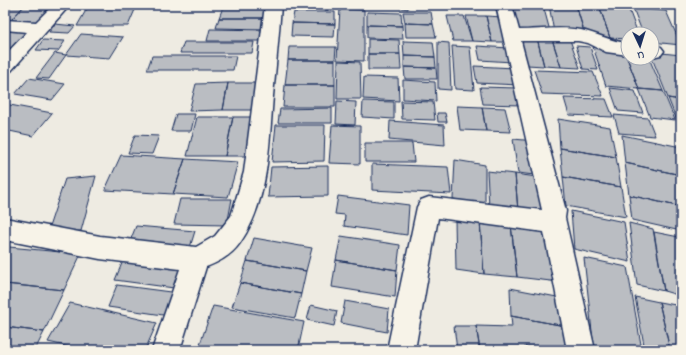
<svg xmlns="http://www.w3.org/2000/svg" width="686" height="355" font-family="'Indie Flower',sans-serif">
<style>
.building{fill:#babdc2;stroke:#1b2f5e}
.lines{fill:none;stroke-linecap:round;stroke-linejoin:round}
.minor-casing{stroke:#1b2f5e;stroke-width:3}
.minor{fill:#f7f3e8;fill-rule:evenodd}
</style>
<rect width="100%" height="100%" fill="#eeebe2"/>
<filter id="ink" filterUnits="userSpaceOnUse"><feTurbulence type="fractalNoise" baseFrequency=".025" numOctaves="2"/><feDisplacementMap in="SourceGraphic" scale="8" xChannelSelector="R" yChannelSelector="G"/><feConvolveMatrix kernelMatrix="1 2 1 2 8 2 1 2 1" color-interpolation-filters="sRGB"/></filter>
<g filter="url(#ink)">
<path class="building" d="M5 5H25L11 20 5 19Z
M25 5H32L54 7 40 23 11 20Z
M89 5H137L128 26H77Z
M286 5H328V10L285 8Z
M331 5H348V8L330 7Z
M385 5H408V9Z
M512 5H543L551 35 518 33Z
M549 5H576L585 35 554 32Z
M576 5H599L610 38 585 35Z
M599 5 628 7 638 34H628V39L610 38Z
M662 5 664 9 630 5Z
M223 7H271L269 18H219Z
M633 8 666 11 681 45 652 42V34H643Z
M340 9 364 10V61L337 60Z
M294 12H335V24L292 23Z
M367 12 401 13 402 26 367 25Z
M403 12H431L433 24 405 23Z
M447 16H464L472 41H453Z
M466 16H486L492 42 472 41Z
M486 16 503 17 510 42H492Z
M219 18H269L267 29 216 28Z
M292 23 335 24 334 37 291 36Z
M405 23 433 24 436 37H406Z
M55 24 75 26 69 33 49 32Z
M367 25 402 26 403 39 367 38Z
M5 27 35 31 18 49 5 48Z
M210 29 268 30 266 41H207Z
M81 34 123 37 110 58 66 55Z
M520 37 537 38 544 66 527 65Z
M537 38 552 39 561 67 544 66Z
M368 39 399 40 400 54H368Z
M552 39 570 40 580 68 561 67Z
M43 40 65 41 58 51 36 50Z
M403 41 433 42 435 57 404 56Z
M184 42H254L252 53H180Z
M438 42 449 43 451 90 438 89Z
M452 46 470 47 474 90 455 89Z
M477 46 509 48 512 62 480 60Z
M576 46 590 47 598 70 583 69Z
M289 47H336L335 60H288Z
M593 47 624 50 639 89 606 86Z
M624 50H628V58H649L663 91 639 89Z
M652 52 681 55V100L668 98 652 58Z
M55 53 66 55 49 79 36 78Z
M368 54H400L401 70H368Z
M152 56H236L233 70H147Z
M404 56 435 57 436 68 404 67Z
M288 60H335V85H285Z
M338 61 360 62 361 99H337Z
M474 66 515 68 519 85 477 83Z
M404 67 436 68 437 79H405Z
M534 70 593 72 603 96 542 94Z
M364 77 398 78 399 101 363 99Z
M29 78 65 84 52 100 15 94Z
M403 80 435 82 436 101 403 99Z
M228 83H257L253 110H223Z
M228 83 223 110 189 111 196 84Z
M285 85H335V107H283Z
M480 87 517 88 522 105 483 104Z
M610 88 635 91 643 113 618 111Z
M639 89 663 91 675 120 650 117Z
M564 98 606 99 613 117 569 115Z
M668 98 681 100V131Z
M337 101 356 102 355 125 336 124Z
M363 101 394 102V119L362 117Z
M401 101 433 102 435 120 402 119Z
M10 105 52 113 33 136 5 130V111Z
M457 106 482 107 486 131 460 130Z
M482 107 505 108 511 132 486 131Z
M332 108V123H278L280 109Z
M437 113H445L447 122H438Z
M176 114H195L191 131H171Z
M614 115 648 118 655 136 619 133Z
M197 117H233L225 156H187Z
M233 117H258L253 156H225Z
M558 119 610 127 616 157 560 148Z
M390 121 444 125 445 145 389 140Z
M276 125H325L324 161 272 162Z
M332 125 360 126V164L329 163Z
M135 135 159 136 152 154 128 153Z
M622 135 681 147V175L625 163Z
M513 139 535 141 542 176 518 173Z
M365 143H412L414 162H365Z
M560 148 616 157 621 187 563 177Z
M121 155 185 159 173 194 105 190Z
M185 159 238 162 228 197 173 194Z
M455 160 485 165V204L453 199Z
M625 163 681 175V207L629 195Z
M372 164 448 167 451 194 372 190Z
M328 166V196L268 197 271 167Z
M487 171 515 174 518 211 489 207Z
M515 174 544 178 548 215 518 211Z
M96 176 81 231 47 233 65 179Z
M563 177 621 187 626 217 566 206Z
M629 195 681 207V231L632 220Z
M338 196 409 205 407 235 344 226 345 215 335 214Z
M180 199H232L227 225 174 224Z
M571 211 624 222 630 262 574 249Z
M455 219 480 222 484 274 456 270Z
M480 222 511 225 517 277 484 274Z
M629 223 653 229 664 291 637 285Z
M511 225 550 229 559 282 517 277Z
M136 226 195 231 188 254 127 249Z
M654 232 679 237 681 250V296L664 291Z
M341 236 400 245 397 270 336 260Z
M254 238 312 248 306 271 247 261Z
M9 247 81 254 64 290 5 284V254Z
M125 256 183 263 174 288 115 280Z
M584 258 627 267 642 350H594Z
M336 260 397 270 395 297 332 287Z
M247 261 306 271 301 294 240 283Z
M240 283 301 294 295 318 232 307Z
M5 284 64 290 44 332 5 327Z
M117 285 178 293 170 316 108 307Z
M510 288 562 298 565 326 511 316Z
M635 297 659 302 670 350H645Z
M345 301 389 309 387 332 341 323Z
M659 302 681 306V350H670Z
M70 303 157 323 145 350H84L48 342Z
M311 305 337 311 334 326 307 320Z
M213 306 304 322 298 350H198Z
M511 316 565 326 568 350H547L525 346 526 350H480L476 326 512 327Z
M454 326H476L480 350H457Z
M5 327 44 332 35 350H5Z"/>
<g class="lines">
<g class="minor-casing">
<path id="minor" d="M53 5H70L11 71 5 72V55L27 32 5 30V20L36 22Z
M265 5H281C279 35 276 66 273 96 269 145 269 201 240 243 232 255 219 262 206 267L180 350H152L180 269 100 259 5 240V218L100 236 196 247 215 236 231 216 244 172Z
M496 5H512L519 30C538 30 561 26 581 30 597 33 611 42 628 43V55L606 52 588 43 578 41H521L566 211 565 218 595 350H567L544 232 438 218 415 350H387L417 207 421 200 429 197 542 210Z
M652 45 661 47 664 51 661 55 652 57Z"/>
</g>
<use href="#minor" class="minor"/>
</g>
</g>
<rect width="686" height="355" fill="none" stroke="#f7f3e8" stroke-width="20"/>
<rect x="10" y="10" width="666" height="335" fill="none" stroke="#1b2f5e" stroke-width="1.5" filter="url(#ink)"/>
<g transform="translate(640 46) rotate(176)"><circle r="19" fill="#f7f3e8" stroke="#9fa5b1"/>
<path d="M0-3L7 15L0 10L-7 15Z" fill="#1b2f5e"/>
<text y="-6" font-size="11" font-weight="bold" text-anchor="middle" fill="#1b2f5e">U</text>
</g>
</svg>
